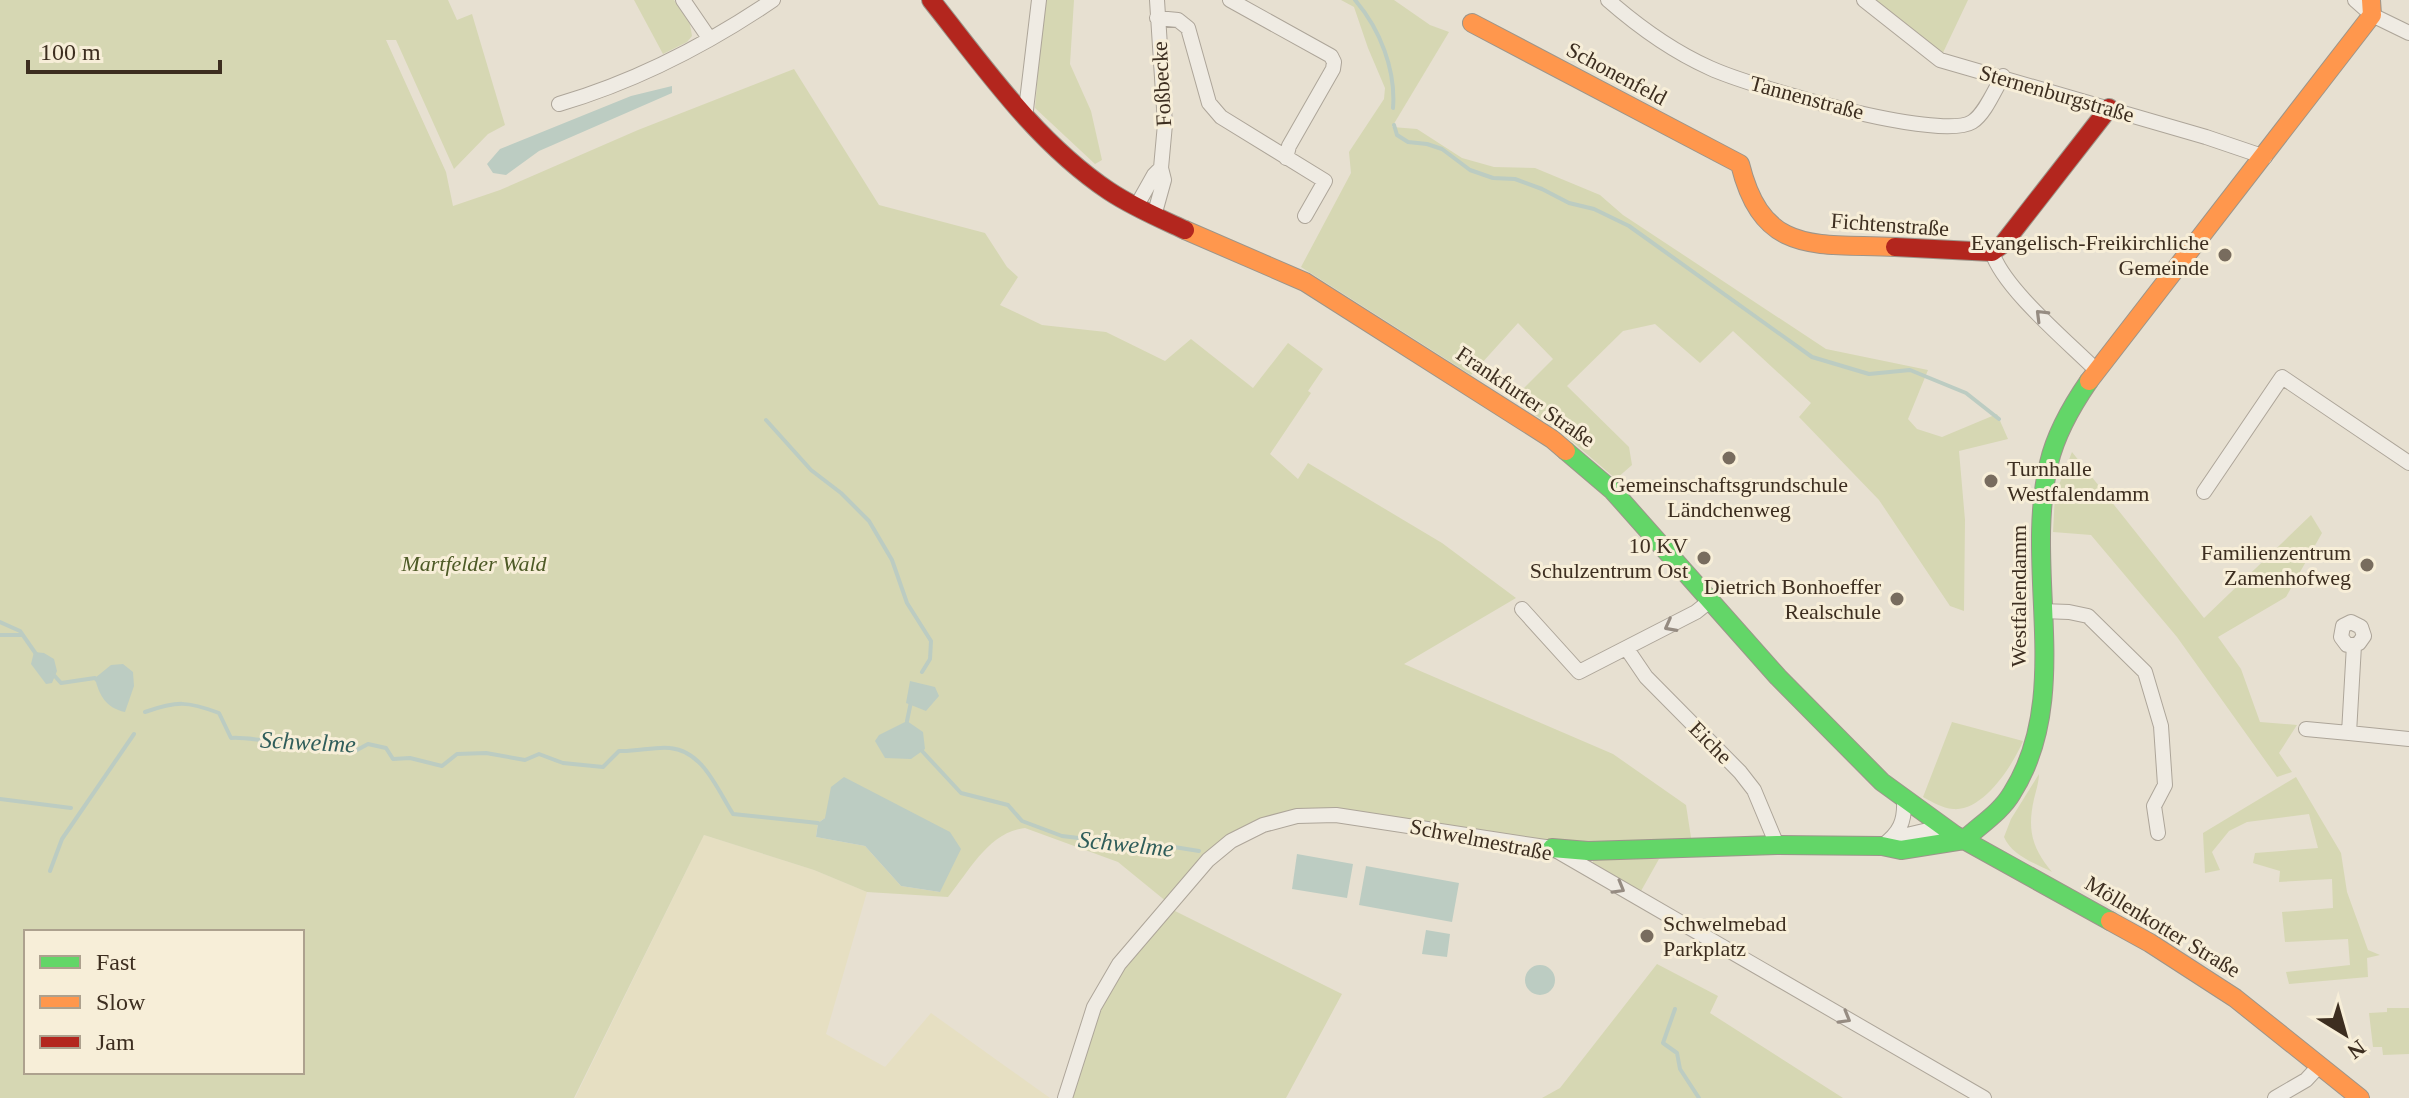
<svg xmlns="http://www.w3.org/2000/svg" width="2409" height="1098" font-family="'Times New Roman',serif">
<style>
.farmland{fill:#e6dfc2}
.green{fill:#d6d7b3;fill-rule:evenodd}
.water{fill:#bcccc2}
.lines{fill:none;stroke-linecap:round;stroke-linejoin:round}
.stream{stroke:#bcccc2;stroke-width:4}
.street-casing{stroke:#ada599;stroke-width:16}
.fast-casing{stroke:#9c958a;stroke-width:20}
.slow-casing{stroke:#9c958a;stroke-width:20}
.jam-casing{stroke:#9c958a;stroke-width:20}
.street{stroke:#efebe3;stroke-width:14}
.fast{stroke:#63d668;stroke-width:18}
.slow{stroke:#ff974d;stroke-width:18}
.jam{stroke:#b3261e;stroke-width:18}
.oneway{stroke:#968c82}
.poi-dot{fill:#786c5e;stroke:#f7eed8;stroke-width:3}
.labels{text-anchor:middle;stroke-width:6;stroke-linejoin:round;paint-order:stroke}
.street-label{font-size:22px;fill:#3d2e20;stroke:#f7eed8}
.poi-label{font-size:22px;fill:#3d2e20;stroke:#f7eed8;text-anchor:end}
.park-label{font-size:22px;font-style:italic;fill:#4d5a26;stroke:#f7eed8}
.water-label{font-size:24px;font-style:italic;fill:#2f5d5a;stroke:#f7eed8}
</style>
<rect width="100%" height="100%" fill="#e7e0d1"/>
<path class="farmland" d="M704 835 814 870 867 892 826 1034 885 1067 931 1013 1050 1098H575Z"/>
<path class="green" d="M0 0H448L457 20 472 14 505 125 488 134 454 169 396 40H386L446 172 453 206 500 190 638 130 794 69 879 205 985 233 1007 267 1018 277 1000 305 1042 325 1106 332 1165 361 1191 339 1253 388 1288 343 1323 369 1308 391 1311 393 1270 454 1298 479 1308 463 1442 543 1516 598 1404 664 1613 754 1686 805 1692 844 1550 843 1359 814 1262 820 1167 902 1118 862 1025 828C989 832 970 870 948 897L867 892 814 870 704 835 574 1098H0ZM825 818 940 892 901 886 865 846 816 837 818 823ZM26 932H302V1072H26Z
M634 0H674L690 24 692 36 687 42 663 54Z
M1044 0H1074L1070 64 1091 111 1102 160 1095 164 1035 108Z
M1341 0H1394L1430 25 1449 32 1392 127 1417 129 1462 158 1494 167 1535 168 1600 195 1623 215 1826 349 1928 370 1908 419 1917 429 1942 437 1997 414 2008 439 1959 451 1965 520 1964 611 1950 606 1879 500 1799 417 1811 403 1733 331 1700 363 1655 324 1623 331 1567 386 1629 447 1632 465 1616 479 1561 432 1523 407 1531 397 1523 389 1553 359 1518 323 1471 375 1301 267 1351 173 1349 152 1384 99 1385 88 1368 48 1354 7Z
M1864 0H1968L1940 59Z
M2072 452 2204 618 2311 515 2322 533 2286 597 2218 637 2241 669 2260 722 2297 725 2279 753 2292 772 2277 777 2177 637 2091 535 2053 532 2055 495Z
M1952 722 2023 741C2013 765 1983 812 1953 809 1942 808 1932 802 1923 797Z
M2039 774C2039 781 2036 791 2034 799 2027 830 2032 848 2052 872 2035 863 2012 856 2004 837L2011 819Z
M2296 777 2341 853 2347 892 2368 950 2380 955 2367 958 2368 977 2289 984 2286 972 2350 965 2348 939 2285 942 2282 912 2333 908 2332 879 2279 882 2280 871 2253 863 2255 853 2318 848 2309 814 2247 822 2229 831 2212 852 2220 870 2205 873 2203 833Z
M1593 858 1659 859 1641 891 1593 864Z
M1173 910 1342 994 1286 1098H1067L1098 1009 1123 968Z
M1657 964 1718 996 1710 1013 1843 1098H1542L1560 1088Z
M2387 1008H2409V1054L2383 1055 2382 1047H2373L2369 1013 2387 1012Z"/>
<path class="water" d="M672 86V93L539 151 506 175 493 173 487 164 500 149 631 96Z
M34 652 44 653 54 659 57 671 52 683 46 684 31 664Z
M123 664 133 672 134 686 125 712C106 708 99 695 95 678L111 665Z
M910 681 935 687 939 696 926 711 906 703Z
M907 721 923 732 925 749 911 759 885 758 875 741 879 735Z
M844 777 950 832 961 849 940 892 901 886 865 846 816 837 818 823 825 818 831 787Z
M1297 854 1353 864 1347 898 1292 889Z
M1366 866 1459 883 1452 922 1359 905Z
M1426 930 1450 934 1447 957 1422 954Z
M1525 980a15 15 0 1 1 30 0a15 15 0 1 1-30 0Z"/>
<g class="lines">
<path class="stream" d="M1355 0C1380 29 1396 70 1393 108
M1394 125 1397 135 1408 142 1427 144 1442 149 1470 170 1493 178 1515 179 1542 189 1569 203 1594 209 1629 226 1812 357 1869 374 1910 370 1966 393 1999 419
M766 420 811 470 841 493 869 521 892 560 907 603 931 641 930 659 922 672
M0 622 20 631 36 654
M0 635H22
M52 673 61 683 95 678 97 680
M145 712C177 701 187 701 219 713L231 738C256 736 304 751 324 741L357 750 368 744 386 748 393 759 410 758 442 766 457 754 486 753 525 760 539 754 563 763 603 767 619 751C635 752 657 746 670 748 703 751 717 789 733 814L818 823
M907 721 911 702
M922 751 961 793 1008 805 1022 821 1062 836 1095 840 1115 847H1174L1199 851
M0 799 71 808
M50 871 62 839 134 734
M1675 1009 1663 1043 1677 1053 1680 1069 1699 1098"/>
<g class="street-casing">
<path id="street" d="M683 0 709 38
M1230 0 1331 56 1334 62 1333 69 1289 146 1286 158
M1608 0C1640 28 1672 51 1710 68 1749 86 1939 142 1972 122 1985 114 1995 89 2003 76
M1864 0 1940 60 2206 137 2265 157
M2355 0 2372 15 2409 33
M1157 18 1178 20 1188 28 1209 103 1221 117 1325 181 1305 216
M559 104C634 82 708 44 773 0
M1025 118 1039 0
M1136 207 1154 175 1161 168
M1154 216 1164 180 1161 168 1165 124 1157 0
M1992 252C2003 288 2068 342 2096 370
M2204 492 2282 377 2409 463
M1522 609 1579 672 1696 612 1711 600
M2042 611 2069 612 2088 616 2145 672 2161 726 2165 785 2154 806 2158 833
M2354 645H2347L2341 637 2343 626 2351 622 2361 627 2364 636 2359 643 2354 645 2349 733 2409 739
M1627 649 1646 677 1740 772 1754 790 1777 845
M2306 729 2349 733
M1894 838 1928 830H1946
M1882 846C1900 833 1905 821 1904 800
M1065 1098 1094 1007 1119 964 1208 860 1231 841 1263 825 1297 816 1336 815 1552 848 1984 1098
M2275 1098 2306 1080 2319 1066"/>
</g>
<g class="fast-casing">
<path id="fast" d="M1566 451 1613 491 1778 677 1882 782 1955 835 2110 921
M1964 840C1980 825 2001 812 2012 793 2074 695 2023 570 2049 463 2056 433 2071 407 2089 381
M1552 848 1588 851 1777 845 1882 846 1901 850 1964 840"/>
</g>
<g class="slow-casing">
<path id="slow" d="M1472 23 1740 164C1763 257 1816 243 1895 247
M1185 230 1305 282 1552 439 1566 451
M2089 381 2372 15 2371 0
M2110 921 2150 943 2235 998 2360 1098"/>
</g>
<g class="jam-casing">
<path id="jam" d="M931 0C985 68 1036 142 1109 191 1133 207 1159 218 1185 230
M1895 247 1992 252 2003 244 2109 108"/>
</g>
<use href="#street" class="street"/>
<use href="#fast" class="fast"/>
<use href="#slow" class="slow"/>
<use href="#jam" class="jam"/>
</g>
<defs><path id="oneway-chevron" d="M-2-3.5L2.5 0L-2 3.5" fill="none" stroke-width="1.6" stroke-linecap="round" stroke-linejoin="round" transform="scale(2)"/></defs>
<g class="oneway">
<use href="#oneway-chevron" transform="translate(2041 315) rotate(-135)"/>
<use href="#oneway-chevron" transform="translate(1670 626) rotate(152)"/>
<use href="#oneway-chevron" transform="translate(1619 888) rotate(30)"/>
<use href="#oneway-chevron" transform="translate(1845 1018) rotate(30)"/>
</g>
<g class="poi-dot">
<circle cx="2225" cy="255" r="8"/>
<circle cx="1729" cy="458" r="8"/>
<circle cx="1991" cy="481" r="8"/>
<circle cx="1704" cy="558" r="8"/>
<circle cx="2367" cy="565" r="8"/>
<circle cx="1897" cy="599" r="8"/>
<circle cx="1647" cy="936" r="8"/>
</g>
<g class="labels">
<g class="street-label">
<text transform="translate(1617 73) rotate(28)" y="8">Schonenfeld</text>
<text transform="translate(1161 84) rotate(-93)" y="8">Foßbecke</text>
<text transform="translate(2057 93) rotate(16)" y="8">Sternenburgstraße</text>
<text transform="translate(1807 97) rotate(15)" y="8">Tannenstraße</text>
<text transform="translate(1890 224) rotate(4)" y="8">Fichtenstraße</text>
<text transform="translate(1526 396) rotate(34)" y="8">Frankfurter Straße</text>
<text transform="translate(2018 596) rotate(-90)" y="8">Westfalendamm</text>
<text transform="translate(1711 742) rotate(45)" y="8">Eiche</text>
<text transform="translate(1481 839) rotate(11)" y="8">Schwelmestraße</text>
<text transform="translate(2163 926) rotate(31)" y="8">Möllenkotter Straße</text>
</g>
<g class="poi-label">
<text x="2209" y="250">Evangelisch-Freikirchliche<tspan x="2209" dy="25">Gemeinde</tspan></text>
<text x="2007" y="476" text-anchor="start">Turnhalle<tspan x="2007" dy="25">Westfalendamm</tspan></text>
<text x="1729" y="492" text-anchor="middle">Gemeinschaftsgrundschule<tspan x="1729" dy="25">Ländchenweg</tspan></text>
<text x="1688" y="553">10 KV<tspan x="1688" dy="25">Schulzentrum Ost</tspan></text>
<text x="2351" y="560">Familienzentrum<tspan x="2351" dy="25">Zamenhofweg</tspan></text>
<text x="1881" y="594">Dietrich Bonhoeffer<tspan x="1881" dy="25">Realschule</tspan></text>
<text x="1663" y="931" text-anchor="start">Schwelmebad<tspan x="1663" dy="25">Parkplatz</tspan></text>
</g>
<g class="park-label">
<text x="474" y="571">Martfelder Wald</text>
</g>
<g class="water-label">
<text transform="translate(308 742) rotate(3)" y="8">Schwelme</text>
<text transform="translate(1126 844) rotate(6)" y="8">Schwelme</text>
</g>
</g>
<rect x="24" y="930" width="280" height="144" fill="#f7eed8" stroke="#ada18e" stroke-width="2"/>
<rect x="40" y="956" width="40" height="12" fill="#63d668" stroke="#ada18e" stroke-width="2"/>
<text x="96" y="970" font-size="24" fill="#3d2e20">Fast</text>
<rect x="40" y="996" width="40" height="12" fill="#ff974d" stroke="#ada18e" stroke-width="2"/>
<text x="96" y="1010" font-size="24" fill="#3d2e20">Slow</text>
<rect x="40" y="1036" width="40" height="12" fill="#b3261e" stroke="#ada18e" stroke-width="2"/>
<text x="96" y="1050" font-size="24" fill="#3d2e20">Jam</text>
<g transform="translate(2345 1034) rotate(143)" stroke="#f7eed8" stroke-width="6" paint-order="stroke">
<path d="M0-6L14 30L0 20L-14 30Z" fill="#3d2e20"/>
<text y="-12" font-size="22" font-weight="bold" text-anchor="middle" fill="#3d2e20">N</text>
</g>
<path d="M28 60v12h192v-12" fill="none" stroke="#3d2e20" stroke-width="4"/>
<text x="40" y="60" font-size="24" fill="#3d2e20" stroke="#f7eed8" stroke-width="6" paint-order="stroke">100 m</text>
</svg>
